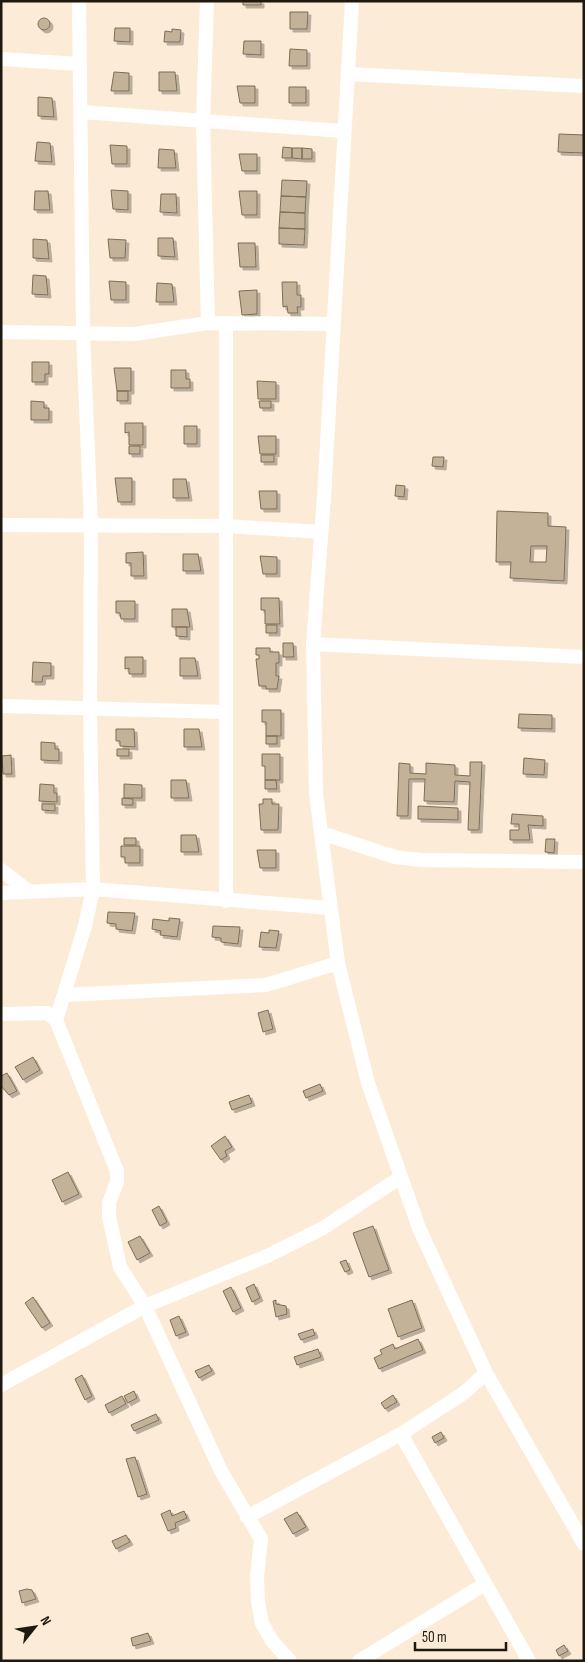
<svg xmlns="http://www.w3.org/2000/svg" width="585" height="1662" font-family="'Sofia Sans Condensed',sans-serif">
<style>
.building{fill:#c3b298;stroke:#7d6d55;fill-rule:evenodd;filter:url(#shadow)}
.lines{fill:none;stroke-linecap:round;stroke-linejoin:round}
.street{stroke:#fff;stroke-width:14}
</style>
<defs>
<filter id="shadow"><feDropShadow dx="3" dy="3" stdDeviation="0" flood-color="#0004"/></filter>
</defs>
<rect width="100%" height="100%" fill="#fcecd7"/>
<path class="building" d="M243 1H261V5H243Z
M290 12H308L307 29H290Z
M38 24a6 6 0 1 1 12 0a6 6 0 1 1-12 0Z
M115 28H130V42L114 41Z
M172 29 181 30 180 42H164L165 31 172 32Z
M244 41H261V55L243 54Z
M290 49 307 50V66H289Z
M114 72 129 73V91H111Z
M159 72H175L177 91H159Z
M237 86H255V103H240Z
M289 87H306V103H289Z
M38 97 52 98 54 117 38 116Z
M559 134 584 135V153L558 152Z
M37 142 50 143 52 162 35 161Z
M110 145 127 146V164H112Z
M283 147 292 148V158H282Z
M292 148H302V159L292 158Z
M302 148 312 149V159H302Z
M159 149 174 150 176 168H158Z
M239 154H257V171H242Z
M282 180 307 181 306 197 281 196Z
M111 190 128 191V210L113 209Z
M35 191H48L50 210H34Z
M239 191H257V215H242Z
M161 194H176L177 213 160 212Z
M281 196 306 197 305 213 280 212Z
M280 212 305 213V229L279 228Z
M279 228 305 229 304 245 279 244Z
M158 238H173L175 257 158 256Z
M33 239 47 240 49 259 33 258Z
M108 239 126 240 125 258H110Z
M238 243H255L256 267H240Z
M33 275 46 276 48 295 32 294Z
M109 281 126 282V300H111Z
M282 282H297V295H301V307H297L298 313H288L287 306 283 307Z
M157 283 172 284 174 302H156Z
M257 290V314L242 315 239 291Z
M32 362H49V374H45V382H32Z
M114 368H131V391H117Z
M171 370H186V379H190V388H171Z
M257 381 276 382V399H258Z
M117 391H128V401H117Z
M31 401 44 402V408H49V420H31Z
M259 401H271V408H260Z
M125 423H143V445H129V432L125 433Z
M184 426H197V444H184Z
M258 436H276V454H260Z
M129 446H140V454H129Z
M261 455H274V462H261Z
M433 457H444L443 467 432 466Z
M115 478H132V502H118Z
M173 479H186L189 498H173Z
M396 485 405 486 404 497 395 496Z
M259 491H277V509H261Z
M497 511 548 513V526L566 527 564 581 510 578 511 562H496ZM531 546H547L546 562H530Z
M143 552 144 576H131V563H126V553Z
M183 554H198L201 571H183Z
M260 556 277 557V574H263Z
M261 598H279L280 624H265V610H261Z
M116 601H135V619H121L120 613H116Z
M172 609H187L190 627H172Z
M266 625H277V633H266Z
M176 627H187V637L176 636Z
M283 643H293L294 657H283Z
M256 648H270V652H279V663H276V676H279L277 689H266V686H259L256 659H259V655H256Z
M125 657H143V674H129V668L125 669Z
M180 658H195L198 676H180Z
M33 662 51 663V676H43L42 682H32Z
M262 710H281V736H266V722H262Z
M519 714 552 715V729L518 728Z
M116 729H134L135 747 120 746V741H116Z
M184 729H199L202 747H184Z
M266 736H277V744H266Z
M41 742 55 743V749H59V761L41 760Z
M117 749H129V756H117Z
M262 754H280V780H265V766H262Z
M11 755 12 774H3L2 756Z
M524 758 545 760 544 775 523 774Z
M470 762H482L479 830H468L470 782 455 781 454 802 424 801 425 779H409L408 816H397L399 763 410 764V773L426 774V763L455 765V775L470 776Z
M171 780H186L189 798H171Z
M265 780H276L277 789H265Z
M40 784 54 785V793H57V802L39 801Z
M124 784 142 785V798H124Z
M122 798 133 799V805H122Z
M263 799H272V804H279L278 830H261L259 804H263Z
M42 804H55V811L42 810Z
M418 806 458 808V820L418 819Z
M512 814 543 816V826L528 825 530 840H510V830H519V824H511Z
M181 835H196L199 852H181Z
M124 838H136V845H124Z
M546 839H555L554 853 545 852Z
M121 846H140V863H125V857H121Z
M257 850H276V868H260Z
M108 912 135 913 132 931 116 929V924L107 923Z
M169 918 180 919 177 937 160 935 161 931 152 929 153 919 169 921Z
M213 926 240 927 238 944 221 942V938L212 937Z
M269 930 279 931 276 948 259 947 261 932 269 933Z
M268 1010 273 1029 263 1032 258 1013Z
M33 1057 40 1070 23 1080 15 1067Z
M7 1073 17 1091 9 1095 1 1086V1076Z
M320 1084 323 1091 306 1098 303 1091Z
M249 1095 252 1103 232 1110 229 1102Z
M225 1136 232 1147 225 1151 227 1156 221 1160 211 1146Z
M68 1172 79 1194 62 1202 52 1180Z
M159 1206 167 1222 160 1226 152 1210Z
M373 1226 389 1270 369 1277 353 1233Z
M140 1236 150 1253 137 1260 128 1242Z
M346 1260 350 1270 345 1272 340 1262Z
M254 1284 260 1298 252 1302 246 1288Z
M231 1287 241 1308 233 1312 223 1291Z
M33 1297 50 1323 42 1328 25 1303Z
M276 1300V1304L286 1306 287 1314 276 1317 273 1301Z
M412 1300 422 1328 398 1337 388 1309Z
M179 1316 186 1332 176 1336 170 1320Z
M313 1329 315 1335 301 1340 298 1334Z
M418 1339 423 1350 379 1369 374 1358 382 1354 380 1350 393 1344 395 1349Z
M318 1349 321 1357 297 1365 294 1357Z
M209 1365 212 1371 199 1378 195 1371Z
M82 1375 92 1396 85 1400 75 1379Z
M134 1391 137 1398 128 1403 124 1396Z
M393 1395 397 1402 385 1409 381 1403Z
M122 1396 126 1404 109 1413 105 1405Z
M156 1414 159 1420 134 1431 131 1425Z
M441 1432 444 1438 435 1443 432 1437Z
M135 1457 147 1494 138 1497 126 1459Z
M170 1510 172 1516 184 1511 187 1518 175 1523 176 1528 168 1531 161 1514Z
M297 1512 306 1527 293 1534 284 1519Z
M126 1535 130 1542 116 1549 112 1541Z
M27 1589 32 1590 36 1599 22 1603 19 1591Z
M148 1633 151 1641 133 1646 131 1638Z
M564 1645 568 1651 559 1656 556 1650Z"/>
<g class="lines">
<path class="street" d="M79 1 83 333 91 525 90 707 93 889 330 908
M207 1 203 121 208 323
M352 1 324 497 313 644 316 794 338 963 368 1083 419 1228 486 1373 584 1544
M1 59 79 64
M348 74 584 86
M82 112 343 131
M226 325V901
M1 332 134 334 208 323 333 324
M1 525 226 526 321 532
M313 644 584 657
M1 706 225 712
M321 833 395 857 421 860 584 862
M1 870 30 892
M1 893 93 889 85 926 56 1020 117 1171V1182L109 1203V1217L120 1267 145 1306 221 1471 261 1539 257 1577 258 1602 262 1623 272 1641 290 1661
M64 995 266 985 338 963
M1 1014 47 1013 56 1020
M1 1385 145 1306 267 1256 323 1228 401 1177
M401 1434 529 1661
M247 1517 401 1434 464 1393 486 1373
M359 1661 485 1584"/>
</g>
<rect width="585" height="1662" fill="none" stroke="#1f180f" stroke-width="5"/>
<g transform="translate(35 1627) rotate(60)" stroke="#fcecd7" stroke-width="4" paint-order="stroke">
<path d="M0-4L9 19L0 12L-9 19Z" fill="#1f180f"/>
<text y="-8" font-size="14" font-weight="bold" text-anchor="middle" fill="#1f180f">N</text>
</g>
<path d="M415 1642v8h91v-8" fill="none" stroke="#1f180f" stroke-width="2.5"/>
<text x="422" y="1642" font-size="15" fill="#1f180f" stroke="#fcecd7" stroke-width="4" paint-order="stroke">50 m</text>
</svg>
